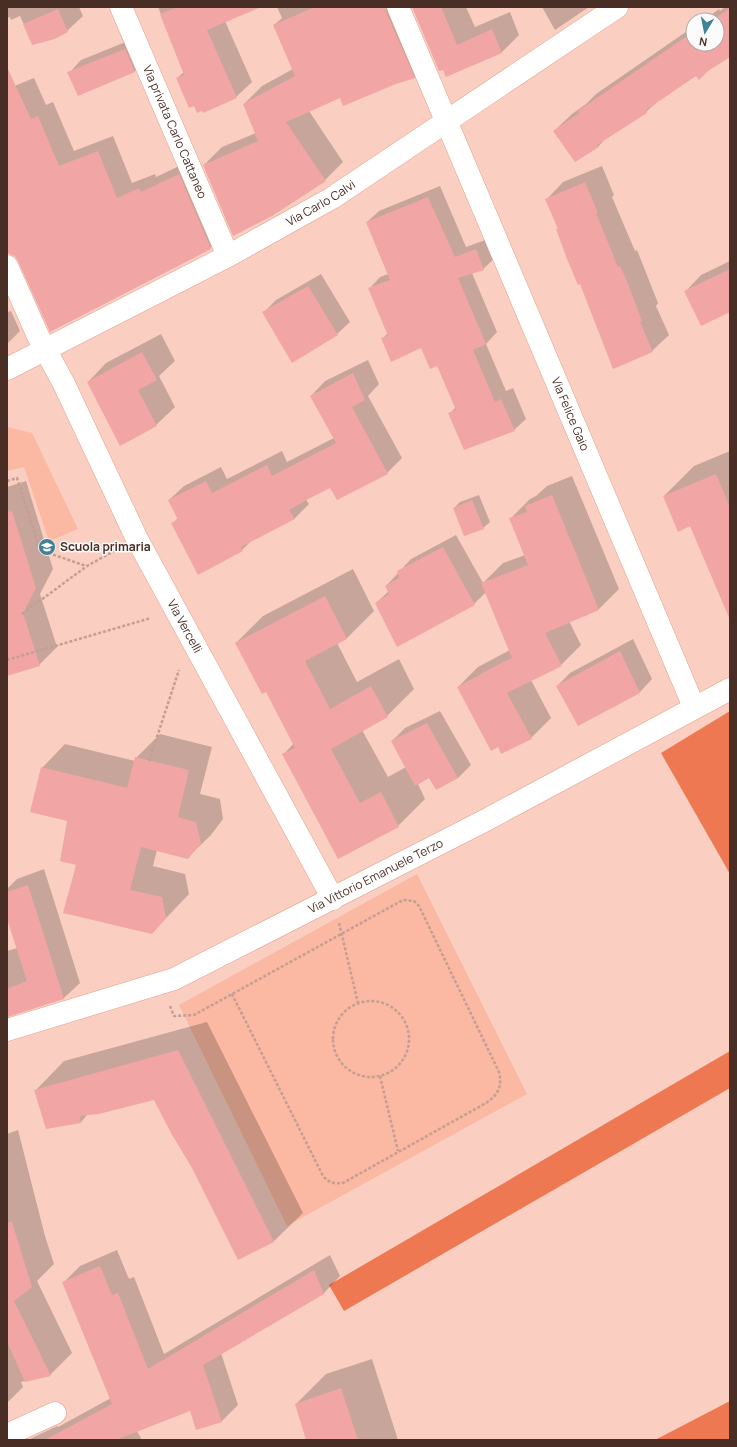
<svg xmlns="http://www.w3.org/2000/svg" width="737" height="1447" font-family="Manrope,sans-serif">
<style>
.green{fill:#fbb8a2}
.forest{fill:#ed7851}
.shadow{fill:#0003}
.building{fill:#f2a5a5}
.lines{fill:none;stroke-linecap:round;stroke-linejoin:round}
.street-casing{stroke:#e4a18a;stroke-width:23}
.secondary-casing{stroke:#e4a18a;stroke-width:23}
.path{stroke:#c49e91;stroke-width:2.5;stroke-dasharray:3 2;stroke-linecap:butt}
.street{stroke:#fff;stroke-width:22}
.secondary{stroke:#fff;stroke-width:22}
.labels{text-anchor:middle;stroke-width:3;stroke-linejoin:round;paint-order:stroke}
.street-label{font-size:12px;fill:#492e25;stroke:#fbfbfb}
.poi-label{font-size:12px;font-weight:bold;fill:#492e25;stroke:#fbfbfb;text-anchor:start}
</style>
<rect width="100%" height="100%" fill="#facfc1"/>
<path class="green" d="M7 427 32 433 78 529 49 541 24 467 7 471Z
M417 874 527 1094 287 1226 179 1005Z"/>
<path class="forest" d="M730 711V874L661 753Z
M730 1051V1088L344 1311 329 1285Z
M730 1401V1440H655Z"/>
<path class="shadow" d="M7 7H79L83 16 67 31 33 44 20 16 11 20 10 17 7 18Z
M158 7H244L225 21 252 82 236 97 177 78 184 72Z
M277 7H410L432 60 414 78 340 97 309 111 343 162 325 180 204 165 222 147 256 133 244 104 262 86 293 69 274 25 282 18Z
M413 7H466L475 27 510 12 519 35 501 53 447 76Z
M542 7H589L555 30Z
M725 7H730V56L696 75 658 101 646 112 606 138 598 147 554 131 572 114 586 104 596 94 693 27V44H717V20H704L719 9 720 11Z
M138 37 148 59 135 71 78 95 69 73 81 60Z
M34 78 46 105 53 102 74 151 113 136 132 183 155 174 156 177 194 159 226 233 210 248 19 260 15 255 8 253 7 251V89Z
M602 166 614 195 612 197 635 251 637 250 643 265 658 303 656 306 669 335 652 351 580 282 557 229 558 228 547 199 563 182Z
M440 186 466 247 488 239 495 258 483 269 472 273 497 332 486 344 506 391 513 388 526 419 514 430 449 414 456 407 438 364 421 347 383 338 388 333 369 289 380 277 388 274 367 222 379 211Z
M730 261V310L685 292 701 275Z
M321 274 350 322 337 334 263 313 276 300Z
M11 311 20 331 7 344V312Z
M161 334 175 361 159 376 175 407 156 425 88 382 106 363Z
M368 360 379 384 368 396 402 458 387 473 331 486 306 500 309 504 294 519 251 541 242 550 172 524 178 518 169 500 184 486 221 467 227 479 282 451 287 462 334 438 311 396 325 381Z
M730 451V618L691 525 664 496 694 466Z
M572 476 619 589 599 609 569 621 581 645 561 665 531 680 551 718 531 738 498 746 458 687 478 667 510 650 486 592 474 604 376 603 389 591 386 586 411 559 456 535 483 583 503 563 525 555 510 519 530 499 536 496 547 486Z
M26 481 53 569 40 594 57 647 39 665 7 675V487Z
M479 495 490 522 483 528 454 508 460 502Z
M353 569 374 611 347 638 337 643 357 682 399 659 414 689 387 716 362 730 388 777 406 767 392 741 405 728 440 711 471 765 458 778 437 789 430 777 418 784 425 799 398 826 338 858 284 754 294 743 267 691 236 643 263 616Z
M633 639 652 679 640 692 557 686 570 673Z
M160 734 212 747 200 794 220 799 223 819 211 835 187 858 157 850 153 866 185 874 189 894 152 933 77 864 69 820 42 768 65 744 135 761 136 758Z
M44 869 80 983 64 998 7 1017V951L17 948 7 915V885L8 888 17 879Z
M207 1022 303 1213 274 1241 238 1258 193 1168 154 1098 88 1114 81 1122 47 1128 36 1090 64 1061Z
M18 1130 45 1236 54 1264 37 1281 72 1353 50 1375 21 1382 23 1387 7 1403V1134Z
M117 1250 129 1279 134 1277 164 1354 330 1255 340 1276 324 1293 221 1353 238 1405 222 1421 191 1410 137 1431 142 1440H28L57 1426 58 1427 111 1398 64 1282 80 1266Z
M372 1359 398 1440H307L296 1404 326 1374Z"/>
<path class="building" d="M178 7H261L207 30 237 98 203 113 202 111 197 113 194 106 189 108 176 78 184 75 160 14Z
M315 7H386V12L415 78 396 84 343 106 340 98 286 122 326 181 272 216 233 236 203 165 258 141 243 104 295 76 273 25Z
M412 7H441L457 45 492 29 502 53 446 77 443 70 439 71Z
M730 8V57L708 71 699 80 696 76 646 110 647 113 597 145 599 147 575 162 553 131 579 113 578 111 693 32V44H717V20H713Z
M58 9 68 32 55 39 32 45 23 24Z
M125 49 135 72 78 96 67 72Z
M7 67 31 119 38 116 59 166 98 151 117 198 139 188 141 192 179 174 211 249 50 332 18 261 15 256 9 254 7 249Z
M585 182 598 213H596L618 267 620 266 627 281 642 321 640 322 653 352 613 369 580 284 578 285 567 259 556 229H558L545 199Z
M428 197 455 257 476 249 484 270 458 278 486 344 473 350 495 402 501 399 515 431 464 450 448 413 456 410 437 366 430 369 421 348 391 362 381 338 388 336 368 288 390 280 366 222Z
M730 269V312L701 326 684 291Z
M308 286 338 335 292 363 262 312Z
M142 352 157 380 138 390 157 426 120 446 87 382Z
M353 373 365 400 352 407 388 474 337 500 330 488 308 499 289 510 295 519 241 547 243 551 198 575 171 523 178 520 168 500 206 481 212 493 267 465 272 476 336 443 310 396Z
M716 474 730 507V620L690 526 678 532 663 496Z
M552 495 599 610 545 633 562 666 507 693 532 739 501 754 498 747 491 751 457 687 503 662 512 658 481 583 528 565 509 518 527 512 525 506Z
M472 500 484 529 464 536 453 508Z
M12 511 36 588 23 613 40 666 7 676V512Z
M443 547 475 605 397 647 375 603 389 594 385 586 399 578 397 571Z
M325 596 347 639 305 661 330 709 371 686 388 717 331 749 360 803 381 792 399 827 338 859 282 754 295 748 266 692 262 694 235 643Z
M620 651 640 693 578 726 556 686Z
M427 723 458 778 436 790 429 778 415 786 391 741Z
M135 757 189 770 178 817 196 822 201 843 188 859 141 847 130 890 162 897 166 918 152 934 63 913 76 865 60 861 67 821 30 812 41 767 127 788Z
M28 885 64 999 7 1017V989L27 981 7 919V892Z
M178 1050 274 1242 238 1260 192 1168 171 1133 154 1100 99 1114 80 1116 81 1123 46 1129 34 1090Z
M12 1222 32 1287 14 1301 51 1376 25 1382 7 1342V1223Z
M100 1266 112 1295 118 1293 148 1369 314 1270 324 1294 203 1365 222 1422 196 1430 190 1411 116 1440H45L112 1404 62 1282Z
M341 1388 358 1440H306L295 1404Z"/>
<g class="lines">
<g class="street-casing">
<g id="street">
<path id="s1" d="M121 7 228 256"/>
<path id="s2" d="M398 7 694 707"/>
<path id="s3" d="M7 266 38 336 64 384 137 539 333 899"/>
<path id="s4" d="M7 1030 174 979 484 821 730 689"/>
<path d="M7 1435 55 1413"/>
</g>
</g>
<g class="secondary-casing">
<g id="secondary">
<path id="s5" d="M7 369 228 256 332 198 617 7"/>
</g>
</g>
<path class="path" d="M7 481 17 478 40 550 86 566
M22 614 87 566 116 550
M7 660 151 618
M149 761 179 670
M339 923 358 1003
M333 1039a38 38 0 1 1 76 0a38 38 0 1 1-76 0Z
M170 1006 174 1016 194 1015 403 900 414 901 419 906 499 1072C502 1087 499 1094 486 1103L343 1183C334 1184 329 1183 323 1176L232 994
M380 1076 398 1151"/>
<use href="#street" class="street"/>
<use href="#secondary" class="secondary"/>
</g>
<defs>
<g id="school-disc" transform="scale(0.9)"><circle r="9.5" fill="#418295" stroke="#fbfbfb"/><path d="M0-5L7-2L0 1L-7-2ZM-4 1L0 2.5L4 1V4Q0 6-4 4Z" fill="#fff"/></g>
</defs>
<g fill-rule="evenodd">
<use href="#school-disc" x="47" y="547"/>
</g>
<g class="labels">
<g class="street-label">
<text dy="4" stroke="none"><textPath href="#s1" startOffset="136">Via privata Carlo Cattaneo</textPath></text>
<text dy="4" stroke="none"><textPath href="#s5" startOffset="355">Via Carlo Calvi</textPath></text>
<text dy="4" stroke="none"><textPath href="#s2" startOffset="442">Via Felice Gaio</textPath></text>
<text dy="4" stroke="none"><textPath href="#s3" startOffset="402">Via Vercelli</textPath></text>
<text dy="4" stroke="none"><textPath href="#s4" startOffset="401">Via Vittorio Emanuele Terzo</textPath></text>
</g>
<g class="poi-label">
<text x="60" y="551">Scuola primaria</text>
</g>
</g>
<rect width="737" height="1447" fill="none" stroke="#492e25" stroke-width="16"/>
<g transform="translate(705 32) rotate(190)"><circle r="19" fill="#fbfbfb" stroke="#b4a9a5"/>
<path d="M0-3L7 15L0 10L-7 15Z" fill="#418295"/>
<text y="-6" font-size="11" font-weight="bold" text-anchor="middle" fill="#492e25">N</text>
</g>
</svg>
